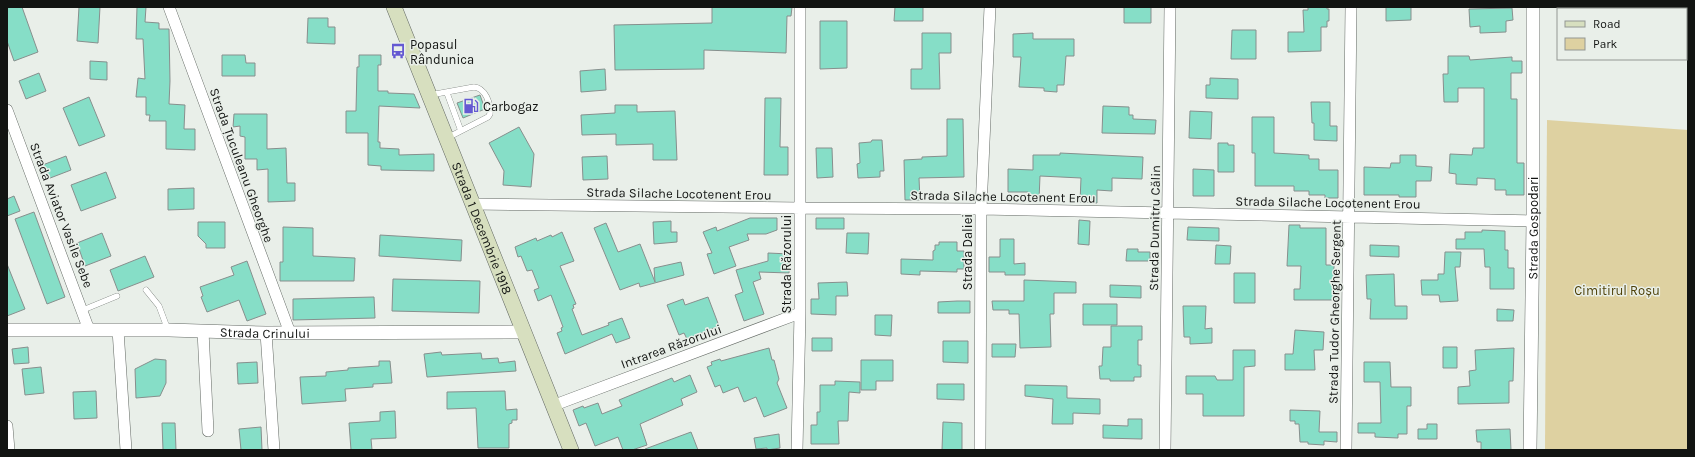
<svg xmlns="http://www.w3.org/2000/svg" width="1695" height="457" font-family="Karla,sans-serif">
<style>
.green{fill:#ded1a1}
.building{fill:#86dec7;stroke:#878f8d}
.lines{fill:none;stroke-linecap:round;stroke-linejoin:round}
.service-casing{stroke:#646a65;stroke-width:6}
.minor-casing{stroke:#646a65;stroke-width:12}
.tertiary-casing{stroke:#646a65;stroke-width:14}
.secondary-casing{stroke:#646a65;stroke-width:16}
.service{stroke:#fff;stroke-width:5.5}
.minor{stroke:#fff;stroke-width:11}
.tertiary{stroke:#fff;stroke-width:13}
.secondary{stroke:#d7dfbf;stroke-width:15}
.labels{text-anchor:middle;stroke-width:3;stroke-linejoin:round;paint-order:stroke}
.poi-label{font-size:13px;fill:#121412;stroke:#e9efe9;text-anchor:start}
.street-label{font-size:13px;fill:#121412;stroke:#e9efe9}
.park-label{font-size:13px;fill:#4e4108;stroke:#e9efe9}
</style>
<rect width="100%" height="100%" fill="#e9efe9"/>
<path class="green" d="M1547 120 1688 130V450H1545Z"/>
<path class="building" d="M11 7H22L38 52 14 61 7 41V8Z
M79 7H100L98 43 77 41Z
M137 7H146L145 22 159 23V29H169L170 81 169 104 185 105 184 129H195V150L166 149V121H149L150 115H146V97H136L138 78 145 79 143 39H136Z
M712 7H792L791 16H787L786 53 704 50V69L615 70 614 25 712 23Z
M895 7H923V21H894Z
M1124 7H1151V23H1124Z
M1308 7H1327V9H1329V21H1327V27H1321V51L1288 52V32H1304L1303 10H1308Z
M1386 7H1411V20L1386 21Z
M1512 8 1513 20 1506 21V32L1480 33V26L1470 27 1469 9Z
M308 18H328V27H335V44L307 43Z
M820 21H847V68L820 69Z
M1232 30H1256V59H1231Z
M922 33H951V53H939L940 89H911V69H922Z
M1033 33V39H1074V56H1066L1064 85H1057V92L1044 91V88L1019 87 1021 57H1013V34Z
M222 55H245L246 63H255V76H222Z
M359 55H381V65H378V91H388V93L414 94 420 108 379 106 378 142H380V148L399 149V155L434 154V171L381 170V166L368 165V133H346V111H356L357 67H359Z
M1448 56H1469L1470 60 1512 57V61H1522V73H1511V99H1517V163H1524V195H1506V190H1495V179L1477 178V185L1456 184V174L1449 173 1450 154 1472 155 1473 148H1484V88H1458V102H1444L1443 74H1448Z
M90 61 107 62V80L90 79Z
M605 69 606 90 581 92 580 71Z
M39 73 46 91 26 99 19 81Z
M1210 78 1238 79V99L1206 98V85H1210Z
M480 95 485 109 463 118 457 103Z
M89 97 105 136 79 146 63 108Z
M765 98H781L780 147H788V175H764Z
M1311 102H1330V126H1337V141L1314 140V123H1312Z
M615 105H637V112L675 111 677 160H653V144L616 145V134L582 135 581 115 615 113Z
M1103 106 1129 107V115H1133V119L1156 120 1155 134 1102 133Z
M1190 111 1212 112 1211 139 1189 138Z
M234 114H267V149L286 148 287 183H295V201L268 202V169L257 170V159H245V137L240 136V126L233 127Z
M1252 117H1274V153L1309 155V159H1319V170H1338V198H1325V195H1309V191H1294V186H1255V153H1252Z
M947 119H963L964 177 919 178 920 200H905L904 160 922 159V157L947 156Z
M519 127 534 154 531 187 503 185 504 171 489 143Z
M872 140H882L884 171H880V177L858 178 857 164 860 163 859 143 871 142Z
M1218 143H1228V145H1234V172H1218Z
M816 148H832L833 177 817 178Z
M1060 153 1143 157 1142 179 1112 178V191L1097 190V203L1080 202 1081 178 1040 176 1039 200H1028V192H1008V169L1033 170V155H1060Z
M1400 155H1416V166L1432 167 1431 181H1416V197H1399V195H1364V167L1390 168 1391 163H1400Z
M66 156 71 170 45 180 40 166Z
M607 156 608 179 583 180 582 157Z
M1193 169 1214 170V196H1193Z
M106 172 116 198 81 211 71 185Z
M194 188V209L168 210V189Z
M14 196 20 211 7 216V199Z
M34 212 65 297 47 304 15 219Z
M750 218H777V230L766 234H747L749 240 729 247 736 266 714 274 707 254 712 253 703 232 716 227 717 231Z
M816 218H844V229H816Z
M1079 220 1090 221 1089 245 1078 244Z
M671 221V232H677V242L654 244 653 222Z
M198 222H225V248H206V244L198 236Z
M606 223 618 252 640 244 655 282 654 268 681 262 684 275 640 287 639 283 620 290 594 228Z
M1289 225H1300V228H1326V265H1334V289H1339L1338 300H1294V289H1300L1301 266H1287Z
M283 227 313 228V256L355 258 354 281H280V262H283Z
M1188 227 1219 228V241L1187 240Z
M1482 230 1505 231V250H1508V268H1514V289H1490V267H1485L1484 249H1456V239H1465V232H1482Z
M562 232 574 261 560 266 576 304 573 305 574 308 572 309 582 335 609 325 608 323 622 318 630 338 616 343 612 334 565 354 557 333 562 331 561 328 563 327 551 295 538 301 534 290 539 288 532 270 527 271 521 256 518 257 515 247 536 238 537 241 551 235 552 237Z
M102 233 111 256 85 266 77 243Z
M847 233H869L868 254 846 253Z
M380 235 462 240 461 261 379 256Z
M1000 239H1014V264L1025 263V275H1005V272H989V257H1000Z
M939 242H957V251H964V269H957V272L920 271V275L901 274V259L933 260V251L935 250V245H939Z
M1216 245 1231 246 1230 264H1215Z
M1370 245 1399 246V257L1370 256Z
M1127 249H1138V252H1150V261H1126Z
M1445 252H1461L1460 267H1455L1458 301 1440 302 1439 295H1422L1421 280H1438V274H1444Z
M768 253 790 254 789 273 759 272 761 279 753 282 764 314 744 321 735 295 743 292 736 270 768 261Z
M145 256 154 277 118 291 110 270Z
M247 261 266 314 247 321 239 300 207 312 201 297 203 296 200 287 234 275 231 267Z
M7 264 25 309 7 316Z
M1234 273H1255V303H1234Z
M1394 274 1395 306H1407V319H1370L1371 299H1367L1366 275Z
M393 279 480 281 479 313 392 311Z
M1024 280 1076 282V293H1054V314H1050L1051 347 1020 348 1019 314H1009V310H993L992 301H1024Z
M847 282 848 296H836V315L811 314V299H819L818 283Z
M1110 285 1141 286V298L1110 297Z
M374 297 375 318 293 320V299Z
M708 297 719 326 687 339 684 333 679 335 667 305 683 299 685 305Z
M957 301H970V313H938V302Z
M1083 304H1117V325H1083Z
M1183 306H1206L1205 329 1212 328V343L1190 344V337H1184Z
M1497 309 1514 310 1513 321H1497Z
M875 315H892L891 336 875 335Z
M1111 326H1142V340H1138V365H1141V377H1134V381H1110V379H1100L1099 366H1102L1103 347H1111Z
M1295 330 1324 332 1323 350H1314L1315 370H1285V354H1293Z
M812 338H832V351H812Z
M943 341H968V363L943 362Z
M992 344H1016L1015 357H992Z
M28 347 29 363 14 364 12 349Z
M1443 347H1457V368H1443Z
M769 348 772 360H774L779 379 777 383 787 408 764 417 756 397 744 402 738 387 723 393 720 385 715 387 707 367 712 365 711 362 720 359 721 361Z
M1514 348 1513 381H1509V403L1458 404V387L1470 386 1469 371 1476 370 1475 350Z
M1233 350H1255V366L1244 367V416H1203V394H1186V376H1215L1217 380H1233Z
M441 352 442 355 481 353 482 359 498 358 499 363 515 361 516 371 427 377 424 354Z
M155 359 166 360V383L160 396 136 398 135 369Z
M861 360H893V381H876V390H861Z
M379 361H390L392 383 373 384V387L345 389 346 401 302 404 300 377 326 376V372L348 370V368L379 366Z
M257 362 258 383 238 384 237 363Z
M1364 362H1390L1391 387H1411V406H1407V434H1398V438L1375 437V433H1358V423H1381L1380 382H1364Z
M41 367 44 393 25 395 22 369Z
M690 375 697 392 681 399 683 405 640 424 647 445 632 450H623L618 437 595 446 586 423 579 426 573 410 583 406 584 408 598 403 602 414 622 406 619 400 672 378 674 382Z
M835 381 860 382V393L849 392 848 421H838L839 444H811V425H817V412H820V385H835Z
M937 384H964V400L937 399Z
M1025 385 1067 386V398L1100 399V414L1073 413V424H1052L1053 399 1025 396Z
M96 391 97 418 74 419 73 392Z
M505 391 506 410 517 409V420H512V423L509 424V448H478L476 408 447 409V392Z
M1290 410 1320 411 1319 432H1337V442L1324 441V445L1308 444V442H1300L1299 424H1295V421H1290Z
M395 411 396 438 371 439 372 450H351L349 423 380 421V412Z
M1128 419H1142V439L1103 438V425L1128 426Z
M943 422 962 423V450H942Z
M162 423H175L176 450H163Z
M1427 424H1437V439H1418V429H1427Z
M261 427 262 450H241L239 429Z
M1510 429 1511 450H1481V442H1477L1476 430Z
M691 432 698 450H646L645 449Z
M779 434 780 448 767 450V448L756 449 754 438Z"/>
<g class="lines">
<g class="service-casing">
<path id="service" d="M447 93 461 131
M430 95 474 87C485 88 491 103 490 114L488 117 447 138
M146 290 159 306 168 330
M83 310 117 296"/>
</g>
<g class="minor-casing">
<path id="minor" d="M169 7 290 333
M7 110 89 330
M473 204 801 208 981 209 1533 221
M118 330 126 450
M203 331 208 431
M266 333 274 450
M552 406 800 313
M7 426 9 450
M797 450 800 313V7
M980 450 981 209 990 7
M1165 450 1170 7
M1346 450 1351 7"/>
</g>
<g class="tertiary-casing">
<g id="tertiary">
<path id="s1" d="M7 330H169L266 333 523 332"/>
<path id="s2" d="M1530 450 1533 221V7"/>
</g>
</g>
<g class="secondary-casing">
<g id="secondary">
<path id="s3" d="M394 7 571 450"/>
</g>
</g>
<use href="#service" class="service"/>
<use href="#minor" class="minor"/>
<use href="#tertiary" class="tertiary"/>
<use href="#secondary" class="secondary"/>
</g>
<defs>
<g id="bus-bare" transform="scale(1.2)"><path d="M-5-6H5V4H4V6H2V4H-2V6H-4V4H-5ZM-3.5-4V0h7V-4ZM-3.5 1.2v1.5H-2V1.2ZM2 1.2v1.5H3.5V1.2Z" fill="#6459d2" stroke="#e9efe9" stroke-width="2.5" paint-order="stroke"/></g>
<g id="fuel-bare" transform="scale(1.2)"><path d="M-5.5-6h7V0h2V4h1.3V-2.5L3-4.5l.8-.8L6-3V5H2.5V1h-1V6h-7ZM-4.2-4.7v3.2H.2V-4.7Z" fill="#6459d2" stroke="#e9efe9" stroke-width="2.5" paint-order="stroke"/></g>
</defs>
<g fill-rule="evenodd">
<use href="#bus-bare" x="398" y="51"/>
<use href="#fuel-bare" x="471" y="106"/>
</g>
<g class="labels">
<g class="poi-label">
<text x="410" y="49">Popasul<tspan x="410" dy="15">Rândunica</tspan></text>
<text x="483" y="111">Carbogaz</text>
</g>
<g class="street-label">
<text transform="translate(242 165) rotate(70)" y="5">Strada Țuculeanu Gheorghe</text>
<text transform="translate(679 193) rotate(1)" y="5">Strada Silache Locotenent Erou</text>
<text transform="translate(1003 196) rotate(1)" y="5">Strada Silache Locotenent Erou</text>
<text transform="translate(1328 202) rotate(1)" y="5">Strada Silache Locotenent Erou</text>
<text transform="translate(62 215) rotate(69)" y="5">Strada Aviator Vasile Sebe</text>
<text dy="5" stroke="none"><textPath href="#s3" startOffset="238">Strada 1 Decembrie 1918</textPath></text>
<text transform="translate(1154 228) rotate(-89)" y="5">Strada Dumitru Călin</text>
<text dy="5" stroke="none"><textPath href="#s2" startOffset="222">Strada Gospodari</textPath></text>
<text transform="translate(967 252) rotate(-90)" y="5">Strada Daliei</text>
<text transform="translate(786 264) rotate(-90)" y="5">Strada Răzorului</text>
<text transform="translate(1334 312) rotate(-89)" y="5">Strada Tudor Gheorghe Sergent</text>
<text dy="5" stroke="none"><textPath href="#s1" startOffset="258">Strada Crinului</textPath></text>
<text transform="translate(671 346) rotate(-20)" y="5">Intrarea Răzorului</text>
</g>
<g class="park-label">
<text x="1617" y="295">Cimitirul Roșu</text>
</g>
</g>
<rect width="1695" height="457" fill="none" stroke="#121412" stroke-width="16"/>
<rect x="1557" y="8" width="130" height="52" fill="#e9efe9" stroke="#939793"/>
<rect x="1565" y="21" width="20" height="6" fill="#d7dfbf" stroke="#939793"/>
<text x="1593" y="28" font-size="12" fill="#121412">Road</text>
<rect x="1565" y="38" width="20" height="12" fill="#ded1a1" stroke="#939793"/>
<text x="1593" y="48" font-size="12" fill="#121412">Park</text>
</svg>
